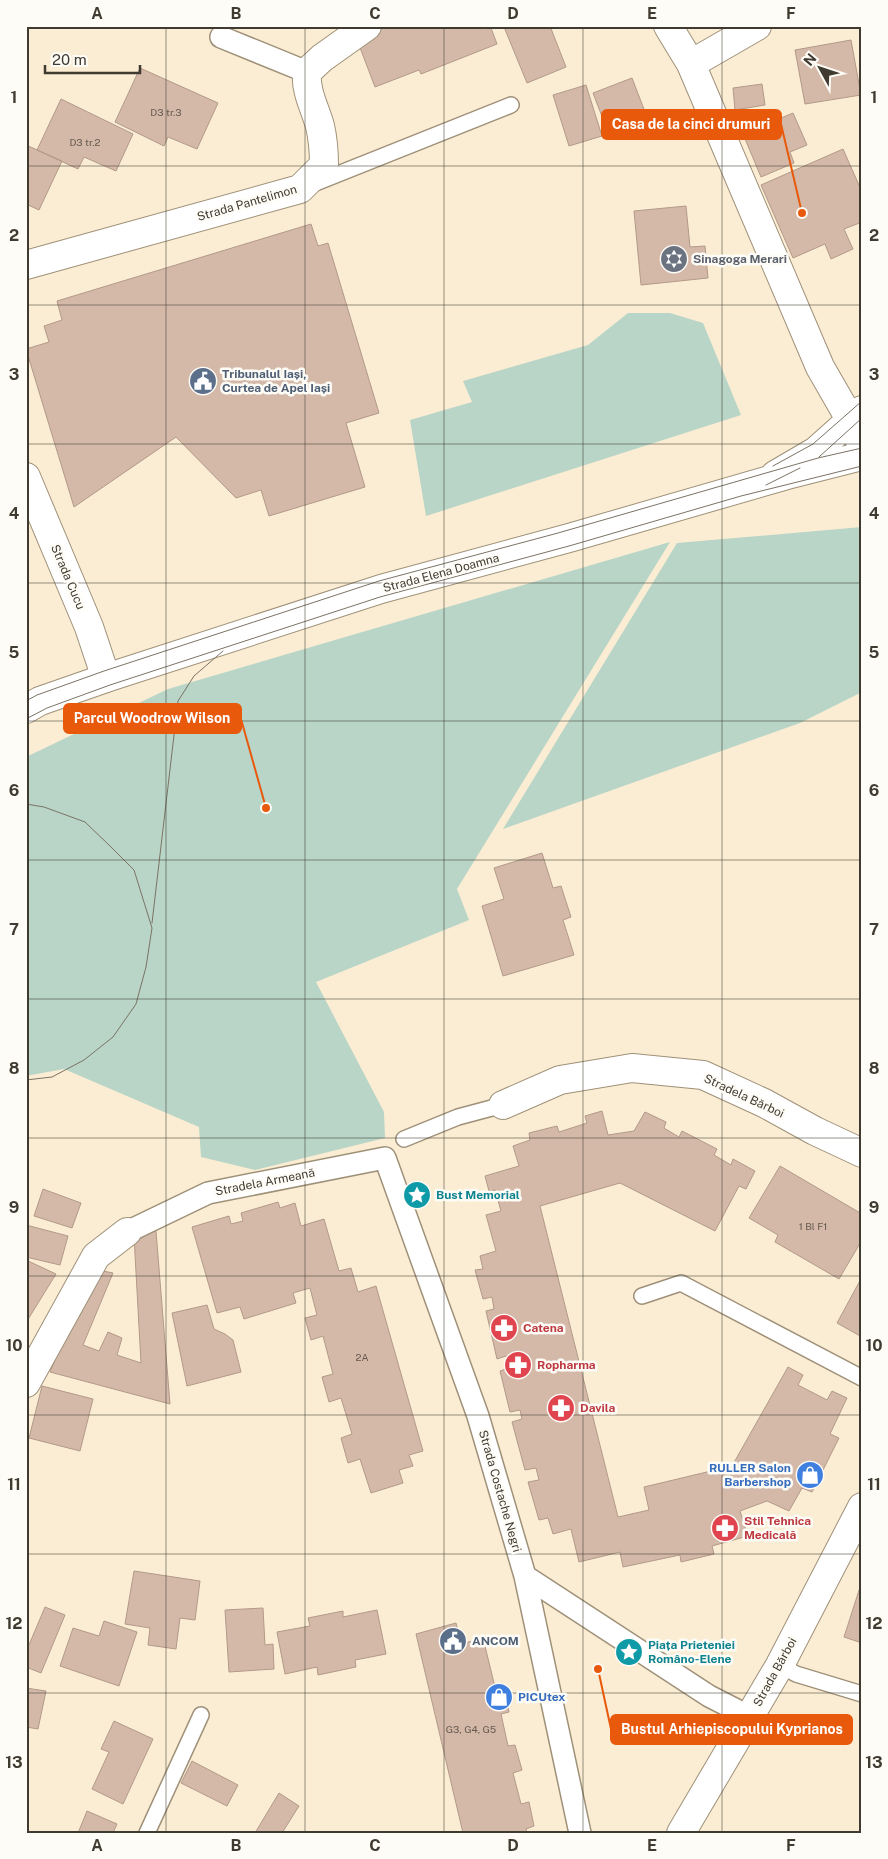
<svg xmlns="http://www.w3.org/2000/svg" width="888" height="1859" font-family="'Public Sans',sans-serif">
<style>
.green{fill:#b8d5c7}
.building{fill:#d4b9a9;stroke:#b29989}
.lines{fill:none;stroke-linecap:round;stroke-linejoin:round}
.service-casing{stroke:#9f9179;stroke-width:18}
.pedestrian-casing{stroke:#9f9179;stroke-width:24}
.minor-casing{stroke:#9f9179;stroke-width:30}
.tertiary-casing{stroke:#9f9179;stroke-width:30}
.secondary-casing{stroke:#9f9179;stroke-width:30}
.service{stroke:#fff;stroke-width:15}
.pedestrian{stroke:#fff;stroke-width:21}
.minor{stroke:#fff;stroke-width:28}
.tertiary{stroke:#fff;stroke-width:28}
.secondary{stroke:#fff;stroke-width:28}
.tram{stroke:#7b7364;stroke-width:1}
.grid{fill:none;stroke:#403b30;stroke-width:1;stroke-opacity:0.55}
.labels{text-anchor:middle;stroke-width:5;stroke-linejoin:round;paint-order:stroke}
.number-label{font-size:10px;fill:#655a4e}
.street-label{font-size:12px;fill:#403b30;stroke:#fefcf6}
.worship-label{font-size:12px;font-weight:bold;fill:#5b616d;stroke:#fefcf6;text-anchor:start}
.service-label{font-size:12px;font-weight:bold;fill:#4e5e75;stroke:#fefcf6;text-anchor:start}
.culture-label{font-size:12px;font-weight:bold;fill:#0d838f;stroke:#fefcf6;text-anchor:start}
.health-label{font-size:12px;font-weight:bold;fill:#be3a42;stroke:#fefcf6;text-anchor:start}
.shop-label{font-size:12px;font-weight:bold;fill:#366cbe;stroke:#fefcf6;text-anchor:end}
.leader{fill:none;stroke:#e8590c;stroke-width:2}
.callout-dot{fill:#e8590c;stroke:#fefcf6;stroke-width:2}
.callout{fill:#e8590c;stroke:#e8590c;stroke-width:2}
.callout-label{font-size:14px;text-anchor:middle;font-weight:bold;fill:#fff}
.neatline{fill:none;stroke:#403b30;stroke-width:2}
.grid-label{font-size:16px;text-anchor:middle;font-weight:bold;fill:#403b30}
</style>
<rect width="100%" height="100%" fill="#fbedd3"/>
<path class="green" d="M628 313H670L703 323 741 415 426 516 410 420 472 402 463 381 588 345Z
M862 527V692L800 723 503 829 677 543Z
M670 542 457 889 469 920 316 982 384 1112 385 1138 255 1170 201 1157 199 1127 64 1069 26 1076V757L168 689Z"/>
<path class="building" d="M384 26H486L487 29 491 28 497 44 421 74 419 70 375 87 359 45Z
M506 26H550L566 67 527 83 504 27Z
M851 40 861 95 805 104 795 50Z
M140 68 218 103 197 149 168 137 164 146 115 122Z
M632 78 647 117 608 132 593 93Z
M762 84 765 105 735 110 733 88Z
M586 85 602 136 569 146 553 95Z
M61 99 133 134 116 171 84 157 78 169 37 150Z
M793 113 807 145 790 152 794 163 761 177 743 134Z
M26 145 62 161 39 210 26 204Z
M843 149 862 192V222L844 229 853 249 831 259 825 244 793 258 761 185Z
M686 206 690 247 705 246 708 278 641 285 634 211Z
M311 224 318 246 328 243 379 413 346 423 365 487 269 516 261 490 236 498 176 437 74 507 26 349 49 342 44 326 62 320 57 301Z
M542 853 553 888 561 886 571 917 563 920 574 955 503 976 482 906 504 899 494 868Z
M602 1111 608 1135 634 1131 645 1112 666 1122 664 1128 679 1137 682 1131 717 1149 714 1155 731 1165 733 1159 755 1171 746 1189 739 1186 715 1231 620 1183 540 1206 618 1517 649 1510 644 1487 732 1466 788 1367 803 1375 798 1385 827 1400 832 1391 847 1398 830 1434 839 1438 812 1492 802 1488 789 1511 767 1501 740 1511 748 1536 712 1546 714 1554 681 1562 680 1555 623 1567 620 1552 579 1562 571 1529 553 1534 548 1518 539 1520 528 1482 539 1480 536 1468 525 1470 512 1422 522 1419 520 1410 510 1412 500 1371 509 1368 506 1356 497 1359 486 1311 494 1309 492 1297 483 1299 475 1270 483 1269 480 1256 496 1251 486 1215 501 1211 495 1190 489 1191 485 1176 519 1166 513 1146 530 1140 529 1133 557 1126 559 1132 587 1123 585 1116Z
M780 1166 862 1214V1240L839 1279 775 1242 778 1235 749 1218Z
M43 1189 81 1203 72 1228 34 1216Z
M278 1202 280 1208 295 1203 301 1226 324 1219 339 1271 351 1268 358 1292 376 1286 423 1451 409 1455 413 1466 399 1470 403 1483 371 1493 360 1459 348 1463 341 1438 352 1434 341 1398 329 1402 322 1377 333 1374 323 1336 311 1340 305 1318 317 1315 310 1288 293 1293 296 1303 244 1319 240 1307 217 1313 192 1227 229 1216 231 1224 243 1221 241 1213Z
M26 1225 68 1236 60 1265 26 1257Z
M156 1231 170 1404 50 1372 93 1269 113 1273 83 1345 99 1351 108 1332 122 1338 117 1355 141 1363 134 1236Z
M26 1260 56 1274 27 1321 26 1320Z
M862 1277V1337L837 1323Z
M207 1305 214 1329 225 1334 233 1340 241 1372 187 1386 172 1313Z
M42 1386 93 1399 80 1451 29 1438Z
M134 1571 200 1581 195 1620 180 1618 176 1649 148 1645 150 1628 125 1624Z
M862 1581V1643L844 1637Z
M45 1607 65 1615 41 1673 26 1667V1652Z
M263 1608 265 1645 273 1644 274 1669 229 1672 225 1610Z
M377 1610 386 1654 355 1660 356 1667 318 1675 317 1667 285 1674 277 1632 310 1626 308 1618 343 1611V1617Z
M104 1621 137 1632 119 1686 60 1666 73 1628 99 1636Z
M456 1623 461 1644 483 1638 495 1687 503 1685 509 1712 501 1714 508 1746 515 1745 522 1770 513 1773 521 1804 529 1802 534 1826 526 1829 527 1833H463L416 1634Z
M26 1688 46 1691 38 1729 26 1727Z
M114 1721 153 1739 123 1804 92 1789 109 1752 101 1749Z
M192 1761 238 1785 227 1806 181 1783Z
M279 1793 299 1806 282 1833H255Z
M87 1811 117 1824 113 1833H78Z"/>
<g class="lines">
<g class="service-casing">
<path id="service" d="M313 184 511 105
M404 1139 458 1117 503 1105
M642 1296 681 1283 862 1378
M780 1665 796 1674 862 1694
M147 1833 201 1715"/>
</g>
<g class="pedestrian-casing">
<path id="pedestrian" d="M221 37 307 72
M127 1232 208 1193 385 1158 478 1416 525 1576 580 1833
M525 1576 709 1696 750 1717"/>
</g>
<g class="minor-casing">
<path id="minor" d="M668 26 691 64 820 367 847 414 862 445
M691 64 757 26
M26 265 300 189 324 165C324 152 323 139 320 126 315 108 305 91 307 72L322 58 367 26
M775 475 816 451 862 410
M503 1105 560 1080 632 1068 703 1075 764 1103 815 1131 862 1153
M26 1383 96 1256 127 1232"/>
</g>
<g class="tertiary-casing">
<path id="tertiary" d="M26 477 89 627 106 678
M681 1833 780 1665 862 1507"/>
</g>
<g class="secondary-casing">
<path id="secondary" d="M26 709 40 701 106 678 381 589 569 538 787 475 862 456"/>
</g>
<use href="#service" class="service"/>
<use href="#pedestrian" class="pedestrian"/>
<use href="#minor" class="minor"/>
<use href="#tertiary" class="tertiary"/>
<use href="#secondary" class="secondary"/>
<path class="tram" d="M819 457 862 418
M773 466 813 444 862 401
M766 485 800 468
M26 701 37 695 104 671 379 581 558 533 818 458 862 448
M26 719 47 708 110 685 380 597 569 546 741 496 862 466
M26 804 44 807 85 822 110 846 134 870 152 928 146 967 136 1004 113 1037 84 1060 52 1077 26 1080
M152 923 178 701 194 676 223 651"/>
</g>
<path class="grid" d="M166 26V1833M305 26V1833M444 26V1833M583 26V1833M722 26V1833M26 166H862M26 305H862M26 444H862M26 583H862M26 721H862M26 860H862M26 999H862M26 1138H862M26 1276H862M26 1415H862M26 1554H862M26 1693H862"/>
<defs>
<g id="synagogue-disc" transform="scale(1.4375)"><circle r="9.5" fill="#6b7280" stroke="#fefcf6"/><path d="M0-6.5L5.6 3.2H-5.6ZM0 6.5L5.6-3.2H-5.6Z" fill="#fff"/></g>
<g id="civic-disc" transform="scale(1.4375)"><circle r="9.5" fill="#5c6f8a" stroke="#fefcf6"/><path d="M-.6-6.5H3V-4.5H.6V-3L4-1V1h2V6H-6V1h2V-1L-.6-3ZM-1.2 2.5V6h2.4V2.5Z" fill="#fff"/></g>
<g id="sight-disc" transform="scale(1.4375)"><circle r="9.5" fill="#0f9aa8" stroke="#fefcf6"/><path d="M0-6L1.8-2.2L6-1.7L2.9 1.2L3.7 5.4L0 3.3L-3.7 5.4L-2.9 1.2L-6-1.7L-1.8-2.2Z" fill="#fff"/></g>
<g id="pharmacy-disc" transform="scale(1.4375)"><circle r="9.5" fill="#e0444e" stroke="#fefcf6"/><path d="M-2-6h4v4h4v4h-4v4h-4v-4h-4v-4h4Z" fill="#fff"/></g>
<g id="shop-disc" transform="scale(1.4375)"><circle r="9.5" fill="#3f7fe0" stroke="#fefcf6"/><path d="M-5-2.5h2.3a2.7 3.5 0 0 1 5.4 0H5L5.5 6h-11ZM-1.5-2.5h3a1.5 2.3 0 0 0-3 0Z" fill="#fff"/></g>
</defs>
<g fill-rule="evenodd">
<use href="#synagogue-disc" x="674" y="259"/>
<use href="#civic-disc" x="203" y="381"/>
<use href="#sight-disc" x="417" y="1195"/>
<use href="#pharmacy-disc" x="504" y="1328"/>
<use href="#pharmacy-disc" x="518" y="1365"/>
<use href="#pharmacy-disc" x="561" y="1408"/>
<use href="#shop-disc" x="810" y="1475"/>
<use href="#pharmacy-disc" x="725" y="1528"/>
<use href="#civic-disc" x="453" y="1641"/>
<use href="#sight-disc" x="629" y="1652"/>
<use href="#shop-disc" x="499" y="1697"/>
</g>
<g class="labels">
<g class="number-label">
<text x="166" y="116">D3 tr.3</text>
<text x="85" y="146">D3 tr.2</text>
<text x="813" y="1230">1 Bl F1</text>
<text x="362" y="1361">2A</text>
<text x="471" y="1733">G3, G4, G5</text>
</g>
<g class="street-label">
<text transform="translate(247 203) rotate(-16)" y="4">Strada Pantelimon</text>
<text transform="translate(441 573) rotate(-15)" y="4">Strada Elena Doamna</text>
<text transform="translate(68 577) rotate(67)" y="4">Strada Cucu</text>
<text transform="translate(744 1096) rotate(25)" y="4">Stradela Bărboi</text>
<text transform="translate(265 1182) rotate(-11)" y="4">Stradela Armeană</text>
<text transform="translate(500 1491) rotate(74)" y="4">Strada Costache Negri</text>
<text transform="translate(775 1672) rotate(-61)" y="4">Strada Bărboi</text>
</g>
<g class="worship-label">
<text x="693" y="263">Sinagoga Merari</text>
</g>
<g class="service-label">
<text x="222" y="378">Tribunalul Iași,<tspan x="222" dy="14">Curtea de Apel Iași</tspan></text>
<text x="472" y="1645">ANCOM</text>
</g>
<g class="culture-label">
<text x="436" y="1199">Bust Memorial</text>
<text x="648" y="1649">Piața Prieteniei<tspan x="648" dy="14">Româno-Elene</tspan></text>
</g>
<g class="health-label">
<text x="523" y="1332">Catena</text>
<text x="537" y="1369">Ropharma</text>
<text x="580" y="1412">Davila</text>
<text x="744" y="1525">Stil Tehnica<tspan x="744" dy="14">Medicală</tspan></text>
</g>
<g class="shop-label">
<text x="791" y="1472">RULLER Salon<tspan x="791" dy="14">Barbershop</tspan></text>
<text x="518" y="1701" text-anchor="start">PICUtex</text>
</g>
</g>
<path class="leader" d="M802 213L781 124M266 808L241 719M598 1669L611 1729"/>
<g class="callout-dot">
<circle cx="802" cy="213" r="5"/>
<circle cx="266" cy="808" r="5"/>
<circle cx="598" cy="1669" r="5"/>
</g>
<g class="callout">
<rect x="602" y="110" width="179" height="29" rx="5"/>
<rect x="64" y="704" width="177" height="29" rx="5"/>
<rect x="611" y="1715" width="241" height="29" rx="5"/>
</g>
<g class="callout-label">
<text x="691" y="129">Casa de la cinci drumuri</text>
<text x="152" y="723">Parcul Woodrow Wilson</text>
<text x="732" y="1734">Bustul Arhiepiscopului Kyprianos</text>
</g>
<rect width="888" height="1859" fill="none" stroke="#fefcf6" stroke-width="55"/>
<g transform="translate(820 68) rotate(310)" stroke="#fefcf6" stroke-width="4" paint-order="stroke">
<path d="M0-4L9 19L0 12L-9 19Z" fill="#403b30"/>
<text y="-8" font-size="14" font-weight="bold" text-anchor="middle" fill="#403b30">N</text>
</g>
<path d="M45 65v8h95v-8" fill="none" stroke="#403b30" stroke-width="2.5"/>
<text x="52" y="65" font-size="15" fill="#403b30" stroke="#fefcf6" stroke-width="4" paint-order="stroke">20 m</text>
<rect x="28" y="28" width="832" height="1804" class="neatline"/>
<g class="grid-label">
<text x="97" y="19">A</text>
<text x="236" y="19">B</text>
<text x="375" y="19">C</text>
<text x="513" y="19">D</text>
<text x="652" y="19">E</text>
<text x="791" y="19">F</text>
<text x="14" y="103">1</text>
<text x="874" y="103">1</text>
<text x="14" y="241">2</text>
<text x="874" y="241">2</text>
<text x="14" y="380">3</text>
<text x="874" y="380">3</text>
<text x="14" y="519">4</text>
<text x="874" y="519">4</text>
<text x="14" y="658">5</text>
<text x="874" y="658">5</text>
<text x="14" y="796">6</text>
<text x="874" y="796">6</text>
<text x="14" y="935">7</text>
<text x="874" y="935">7</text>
<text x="14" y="1074">8</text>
<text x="874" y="1074">8</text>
<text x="14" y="1213">9</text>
<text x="874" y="1213">9</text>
<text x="14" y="1351">10</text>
<text x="874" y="1351">10</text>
<text x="14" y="1490">11</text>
<text x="874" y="1490">11</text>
<text x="14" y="1629">12</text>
<text x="874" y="1629">12</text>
<text x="14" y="1768">13</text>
<text x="874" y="1768">13</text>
<text x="97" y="1851">A</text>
<text x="236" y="1851">B</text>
<text x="375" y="1851">C</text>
<text x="513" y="1851">D</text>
<text x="652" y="1851">E</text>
<text x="791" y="1851">F</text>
</g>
</svg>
